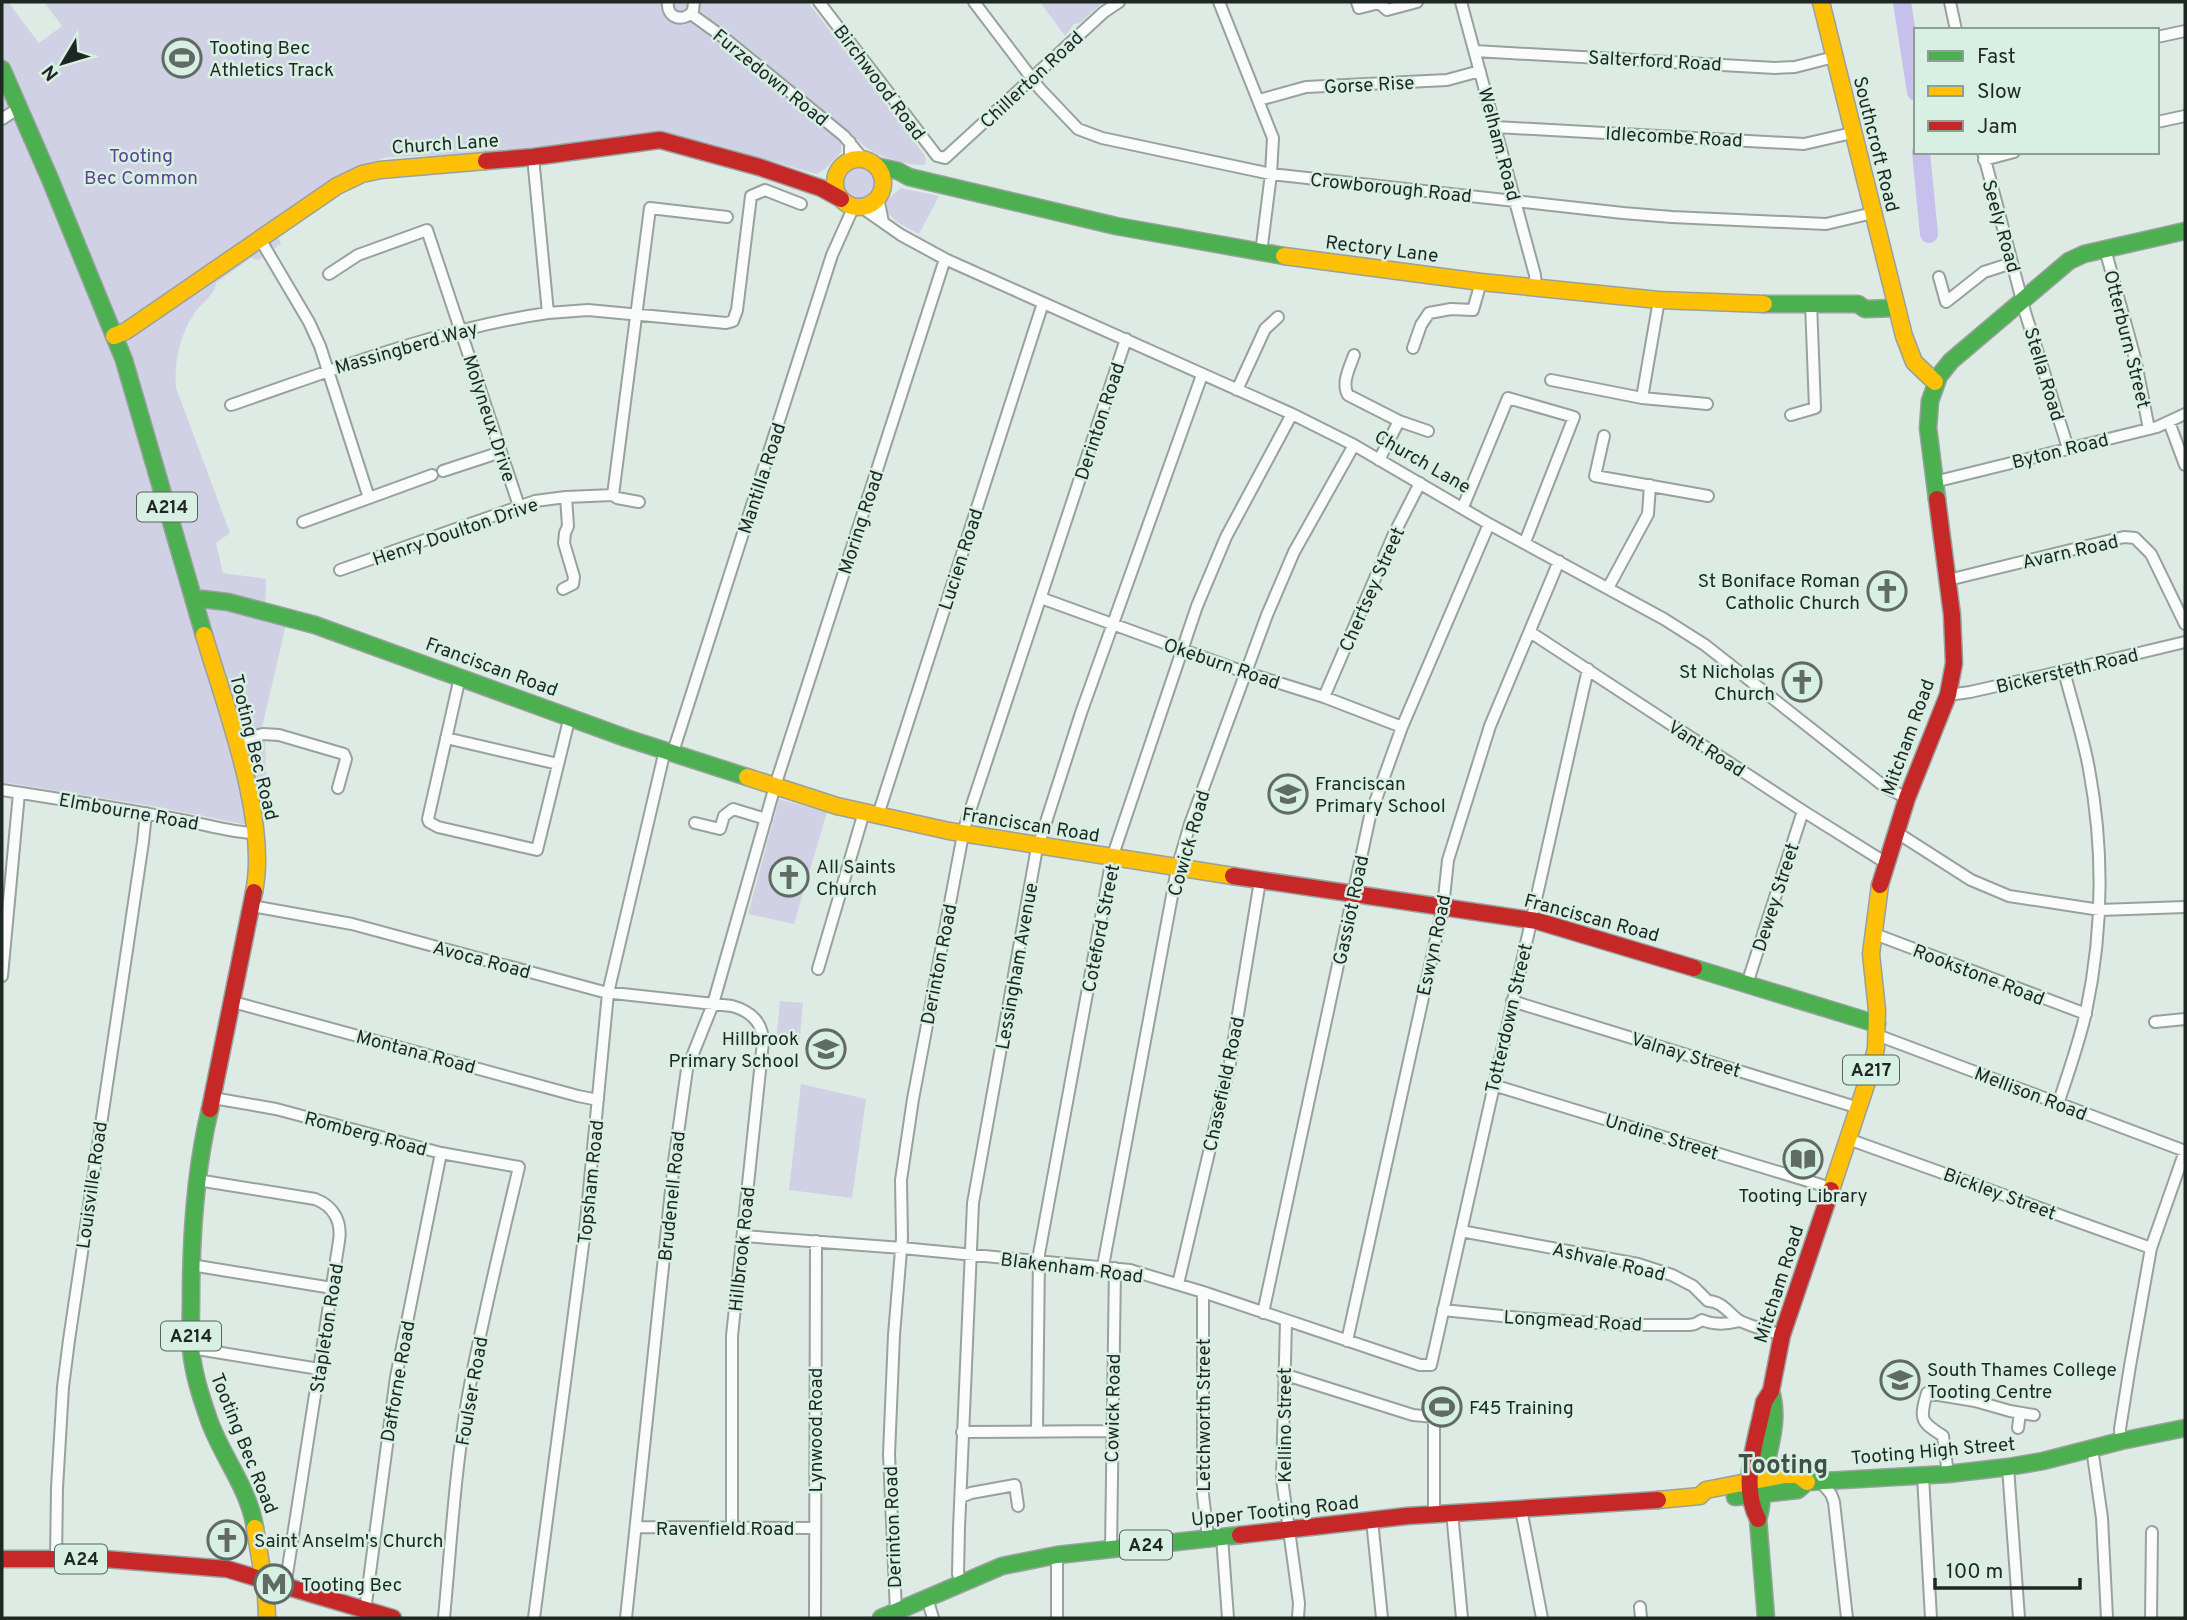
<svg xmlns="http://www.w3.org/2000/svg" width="2187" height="1620" font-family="Overpass,sans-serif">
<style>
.green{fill:#d1d1e5}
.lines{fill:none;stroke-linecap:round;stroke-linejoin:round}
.river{stroke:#c8c0ec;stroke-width:18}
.street-casing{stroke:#98a19c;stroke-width:14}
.fast-casing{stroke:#98a19c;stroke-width:19}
.slow-casing{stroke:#98a19c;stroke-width:19}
.jam-casing{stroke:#98a19c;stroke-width:19}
.street{stroke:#fafcfb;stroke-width:10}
.fast{stroke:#4caf50;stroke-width:16}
.slow{stroke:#ffc107;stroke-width:16}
.jam{stroke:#c62828;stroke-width:16}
.labels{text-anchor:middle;stroke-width:5;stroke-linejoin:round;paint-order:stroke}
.shield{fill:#d8f0e3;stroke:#56635c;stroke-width:2}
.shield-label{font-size:18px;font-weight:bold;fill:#1e2722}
.poi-label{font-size:19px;fill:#1e2722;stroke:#d8f0e3;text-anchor:start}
.street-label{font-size:19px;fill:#1e2722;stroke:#d8f0e3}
.park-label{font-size:19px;fill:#5c4492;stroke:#d8f0e3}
.district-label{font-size:26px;font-weight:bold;fill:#3e5247;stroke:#d8f0e3}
</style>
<rect width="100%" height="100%" fill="#deeae4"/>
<path class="green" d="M2 2H8L39 43 62 26 44 2H808L925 156 926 161 924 165C908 165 886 159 872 151 865 148 859 141 853 136L841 145V152L825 169 816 174 709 143 660 135 485 154 388 157C345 169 309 200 273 224L281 244 258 260 251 258 216 283C215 295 201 303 194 314 180 335 174 362 176 388L230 533 216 543 223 573 266 579 265 617 286 625 262 727 265 737 267 802H242L248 825 153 806 2 782Z
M1040 2H1103L1080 23 1074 24 1065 36Z
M839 183a19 19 0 1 1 38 0a19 19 0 1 1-38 0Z
M901 188 939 196 919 234 897 222 887 212V200Z
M779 799 827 812 794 924 748 914Z
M780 1001 803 1003 799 1047 776 1044Z
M801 1084 866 1099 852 1198 789 1190Z"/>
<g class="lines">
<path class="river" d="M1902 2 1916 92
M1921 152 1929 234"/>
<g class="street-casing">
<path id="street" d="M668 2C666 18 683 23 693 11L694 2
M819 2 937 156 945 158 1104 12 1119 2
M974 2 1040 89 1078 129 1102 138 1271 174 1623 213 1672 217 1826 224 1873 213
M1219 2 1273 138 1271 174 1261 253
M1357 2 1359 8 1379 3 1387 10 1417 2
M1461 2 1535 275 1536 288
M1950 2 1956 30
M691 14 723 37 844 136 863 159
M2157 37 2185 31
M1475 51 1775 68 1795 67 1834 57
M1259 100 1306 87 1447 80 1480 71
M2 119 19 108
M2157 122 2185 116
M1496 127 1804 144 1852 133
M850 142V160
M1983 152 2025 312 2068 448
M533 157 548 313 588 310 726 323 733 321 737 310 751 196 765 190 801 204
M1984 160 2014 152
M878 198 883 222
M861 207 901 235 945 259 1292 414 1354 445 1489 524 1664 619 1705 645 1885 787 1907 798
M260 239 309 322 320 346 369 498 432 475
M2105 249 2135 358 2149 429
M329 274 358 255 427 230 519 506
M1939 277 1946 302 1984 272 2012 263
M1413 348 1421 325 1429 313 1451 309 1473 310 1481 282
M1354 355C1350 367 1341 383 1348 395L1399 421 1428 431
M1551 380 1642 398 1707 404
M1237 390 1265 329 1278 317
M1642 398 1659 300
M231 405C333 370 441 328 548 313
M1791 415 1815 408 1811 303
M2169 422 2185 465
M1604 436 1595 476 1708 496
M1379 460 1399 421
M443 471 501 452
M1934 482 2157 427 2185 414
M613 495 650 208 727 217
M1463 507 1508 398 1574 417 1525 542
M303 522 369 498
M340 570 535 501 566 497 613 495 617 498 639 502
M1948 580 2124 537 2135 538 2151 554 2185 624
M1608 588 1648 514 1650 485
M563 589 573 584 574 577 564 543 565 533 568 526 566 497
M1041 598 1244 672 1324 697 1402 727
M1530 632 1803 811 1886 863
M460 677 428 819 429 822 438 827 537 850 570 716
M1948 695 1970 692 2064 671 2185 642
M1324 697 1394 534 1420 483
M446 738 558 764
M235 741 263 734 279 735 344 754 346 759 338 788
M673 752 832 255 854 206
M2 790C60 799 118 808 176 819 201 823 231 833 255 833
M878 815 1043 303
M695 823 720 829 724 816 733 809 766 819
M1896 832 1971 880 2009 896 2100 910 2185 907
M252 906 352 924 604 992 732 1006C750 1011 763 1022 763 1042L732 1336V1528
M1872 933 2086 1014
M818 969 864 812
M2 976 19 793
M1747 984 1803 811
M1512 1001 1859 1108
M233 1002 578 1096 598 1100
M2155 1022 2185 1019
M1877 1035 2185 1151
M1493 1085 1831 1188
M213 1098 276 1109 441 1153 519 1167C501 1243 482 1319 468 1396 455 1469 451 1544 444 1618
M2058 1104C2068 1074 2079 1043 2086 1012 2103 932 2104 850 2089 769 2083 736 2072 703 2064 671
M1848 1139 2151 1248
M197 1180 315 1199C334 1206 342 1222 339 1241L285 1587
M1461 1231 1638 1264 1672 1275 1693 1286 1708 1301C1721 1301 1728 1312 1737 1319 1747 1326 1770 1331 1782 1335
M743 1236 902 1248 1130 1270 1203 1292 1420 1365H1431L1588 669
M191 1265 332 1288
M1103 1266 1177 869 1190 824 1267 615 1294 552 1354 445
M1178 1284 1230 1063 1260 881
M1203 1292V1495L1208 1538
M1443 1310 1521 1318 1627 1325H1689L1695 1324 1702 1320C1713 1325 1728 1324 1740 1321
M1263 1313 1370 816 1402 727 1489 524
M1286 1321 1282 1479 1299 1603 1298 1618
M1347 1341 1443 907 1448 860 1490 726 1559 561
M191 1348 319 1369
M1283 1374 1413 1415 1434 1417V1514
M2018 1428 2020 1413
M962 1432 1113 1431
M1037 1432 1039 1254 1112 858 1197 606 1226 537 1292 414
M2121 1441 2120 1429 2130 1366 2151 1248 2185 1151
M2092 1448 2102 1518 2107 1618
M2008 1467 2019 1618
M1948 1474 1943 1436C1921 1422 1919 1420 1927 1393L1975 1401 2010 1411 2034 1415
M1923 1476 1931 1618
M1820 1481 1831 1494 1834 1502 1847 1618
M961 1497 971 1493 1015 1485 1018 1506
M1521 1509 1542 1618
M1452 1512 1462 1618
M1372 1520 1382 1618
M636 1527 815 1528
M1222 1537 1228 1618
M1111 1549 1115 1268
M1057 1555V1618
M56 1559 57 1488 63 1387 69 1340 143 842 146 813
M962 1582 958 1574 959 1528 973 1203 1036 853 1081 713 1202 375
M927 1598 933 1618
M1640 1607 1641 1618
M365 1611 396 1377 441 1153
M896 1612 889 1454 894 1335 902 1238 901 1180 913 1099 964 829 1126 339
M534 1618 586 1222 608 993 665 750
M626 1618 674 1162 687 1069 713 1004 775 786 945 259
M815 1618 816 1241
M2151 1618 2152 1532"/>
</g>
<g class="fast-casing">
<path id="fast" d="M2 69 50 179 124 360 204 635
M876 166 898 171 909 177 1116 226 1284 256
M1764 304H1858L1865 309 1896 308
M1937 499 1928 428 1930 401 1939 376 1951 361 2069 261 2084 254 2185 231
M194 601 202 599 228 602 315 625 626 738 747 777
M1694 968 1877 1024
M210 1109C195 1171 191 1236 191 1300 191 1316 190 1332 191 1348 193 1373 201 1397 209 1420 222 1457 249 1488 255 1528
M1735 1497 1798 1490 1807 1482 1948 1474 2008 1467 2043 1461 2121 1441 2185 1428
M881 1618 1002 1566 1057 1555 1240 1535
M1766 1618 1758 1519C1763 1506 1761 1493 1763 1480 1768 1449 1780 1422 1771 1391"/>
</g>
<g class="slow-casing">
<path id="slow" d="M1821 2 1904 336 1914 362 1935 382
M835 183a24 24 0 1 1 48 0a24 24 0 1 1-48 0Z
M1284 256 1481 282 1659 300 1764 304
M114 336 126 331 337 186 362 174 380 170 486 161
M204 635C225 706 269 820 254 892
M747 777 837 806 949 831 1233 876
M1831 1190 1871 1070 1876 1048 1877 1010 1871 954 1880 885
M1658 1500 1700 1496 1706 1490 1784 1475H1798L1807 1482
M255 1528 266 1594 267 1618"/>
</g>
<g class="jam-casing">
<path id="jam" d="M486 161 533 157 660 140 759 167 821 188 841 199
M1233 876 1537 921 1694 968
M1880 885 1907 798 1948 695 1954 663 1952 615 1937 499
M210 1109 254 892
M1758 1519C1739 1484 1757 1439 1764 1402L1771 1391 1782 1335 1831 1190
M1240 1535 1407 1516 1658 1500
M2 1559H105L227 1569 393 1618"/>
</g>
<use href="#street" class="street"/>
<use href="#fast" class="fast"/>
<use href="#slow" class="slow"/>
<use href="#jam" class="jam"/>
</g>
<defs>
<g id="stadium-ring" transform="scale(2.0125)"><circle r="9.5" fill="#d8f0e3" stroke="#616b66" stroke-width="1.5"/><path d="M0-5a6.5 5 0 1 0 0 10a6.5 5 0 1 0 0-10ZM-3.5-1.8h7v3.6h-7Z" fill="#616b66"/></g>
<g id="church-ring" transform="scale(2.0125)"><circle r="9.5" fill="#d8f0e3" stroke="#616b66" stroke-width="1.5"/><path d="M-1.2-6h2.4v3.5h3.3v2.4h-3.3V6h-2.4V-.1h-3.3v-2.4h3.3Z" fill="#616b66"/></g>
<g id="school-ring" transform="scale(2.0125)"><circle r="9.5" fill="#d8f0e3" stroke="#616b66" stroke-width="1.5"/><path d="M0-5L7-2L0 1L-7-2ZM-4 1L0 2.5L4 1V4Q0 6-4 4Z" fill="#616b66"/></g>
<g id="library-ring" transform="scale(2.0125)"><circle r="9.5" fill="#d8f0e3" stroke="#616b66" stroke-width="1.5"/><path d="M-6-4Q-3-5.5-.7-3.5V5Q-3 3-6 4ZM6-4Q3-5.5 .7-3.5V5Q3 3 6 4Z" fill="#616b66"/></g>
<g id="university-ring" transform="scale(2.0125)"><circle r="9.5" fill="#d8f0e3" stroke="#616b66" stroke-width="1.5"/><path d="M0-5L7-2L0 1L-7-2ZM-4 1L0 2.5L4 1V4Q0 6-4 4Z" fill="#616b66"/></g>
<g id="metro-ring" transform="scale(2.0125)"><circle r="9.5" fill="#d8f0e3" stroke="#616b66" stroke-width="1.5"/><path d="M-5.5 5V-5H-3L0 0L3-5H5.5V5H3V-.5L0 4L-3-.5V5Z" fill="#616b66"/></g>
</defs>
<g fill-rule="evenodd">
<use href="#stadium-ring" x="182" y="58"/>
<use href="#church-ring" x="1887" y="591"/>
<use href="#church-ring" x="1802" y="682"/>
<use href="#school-ring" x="1288" y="794"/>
<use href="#church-ring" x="789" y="877"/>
<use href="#school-ring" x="826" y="1049"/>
<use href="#library-ring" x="1803" y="1159"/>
<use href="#university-ring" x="1900" y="1380"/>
<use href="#stadium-ring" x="1442" y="1407"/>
<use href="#church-ring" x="227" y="1540"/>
<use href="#metro-ring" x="274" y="1584"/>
</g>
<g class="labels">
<g class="shield">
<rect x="137" y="492.5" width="60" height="29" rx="5"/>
<rect x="1843" y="1055.5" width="56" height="29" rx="5"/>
<rect x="161" y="1321.5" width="60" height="29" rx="5"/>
<rect x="1120" y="1530.5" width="52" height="29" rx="5"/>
<rect x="55" y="1544.5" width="52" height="29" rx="5"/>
</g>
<g class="shield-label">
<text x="167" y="513">A214</text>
<text x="1871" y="1076">A217</text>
<text x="191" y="1342">A214</text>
<text x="1146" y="1551">A24</text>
<text x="81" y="1565">A24</text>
</g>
<g class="poi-label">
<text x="209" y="54">Tooting Bec<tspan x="209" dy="22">Athletics Track</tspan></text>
<text x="1860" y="587" text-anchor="end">St Boniface Roman<tspan x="1860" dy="22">Catholic Church</tspan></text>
<text x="1775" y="678" text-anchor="end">St Nicholas<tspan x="1775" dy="22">Church</tspan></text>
<text x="1315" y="790">Franciscan<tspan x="1315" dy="22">Primary School</tspan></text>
<text x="816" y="873">All Saints<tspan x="816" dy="22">Church</tspan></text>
<text x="799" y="1045" text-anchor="end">Hillbrook<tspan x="799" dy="22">Primary School</tspan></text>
<text x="1803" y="1202" text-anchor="middle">Tooting Library</text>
<text x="1927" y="1376">South Thames College<tspan x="1927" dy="22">Tooting Centre</tspan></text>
<text x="1469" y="1414">F45 Training</text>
<text x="254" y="1547">Saint Anselm's Church</text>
<text x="301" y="1591">Tooting Bec</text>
</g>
<g class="street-label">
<text transform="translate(1655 60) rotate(3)" y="7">Salterford Road</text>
<text transform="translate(771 77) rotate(39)" y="7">Furzedown Road</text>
<text transform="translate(1031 79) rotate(-43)" y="7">Chillerton Road</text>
<text transform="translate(880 82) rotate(53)" y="7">Birchwood Road</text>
<text transform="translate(1369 84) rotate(-3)" y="7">Gorse Rise</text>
<text transform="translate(1674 136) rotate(3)" y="7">Idlecombe Road</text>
<text transform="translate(445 143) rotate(-4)" y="7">Church Lane</text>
<text transform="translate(1500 144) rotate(75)" y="7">Welham Road</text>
<text transform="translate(1877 144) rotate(76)" y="7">Southcroft Road</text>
<text transform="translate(1391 187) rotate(6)" y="7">Crowborough Road</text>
<text transform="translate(2002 226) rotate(74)" y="7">Seely Road</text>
<text transform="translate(1382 248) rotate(7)" y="7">Rectory Lane</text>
<text transform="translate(2128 339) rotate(76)" y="7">Otterburn Street</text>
<text transform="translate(406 347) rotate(-16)" y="7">Massingberd Way</text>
<text transform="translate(2045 374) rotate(73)" y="7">Stella Road</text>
<text transform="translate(490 418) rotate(72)" y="7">Molyneux Drive</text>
<text transform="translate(1099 421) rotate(-72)" y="7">Derinton Road</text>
<text transform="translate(2060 450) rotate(-14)" y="7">Byton Road</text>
<text transform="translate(1423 461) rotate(30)" y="7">Church Lane</text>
<text transform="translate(761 478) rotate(-72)" y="7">Mantilla Road</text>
<text transform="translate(860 522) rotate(-72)" y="7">Moring Road</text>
<text transform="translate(455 531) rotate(-19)" y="7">Henry Doulton Drive</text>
<text transform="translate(2070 551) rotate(-13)" y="7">Avarn Road</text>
<text transform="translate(960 559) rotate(-72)" y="7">Lucien Road</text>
<text transform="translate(1371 589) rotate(-66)" y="7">Chertsey Street</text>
<text transform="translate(1222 663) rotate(19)" y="7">Okeburn Road</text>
<text transform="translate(492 666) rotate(20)" y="7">Franciscan Road</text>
<text transform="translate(2067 670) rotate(-13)" y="7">Bickersteth Road</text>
<text transform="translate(1907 737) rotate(-70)" y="7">Mitcham Road</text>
<text transform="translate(255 747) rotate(76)" y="7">Tooting Bec Road</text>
<text transform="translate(1707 748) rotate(33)" y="7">Vant Road</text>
<text transform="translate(129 811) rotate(10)" y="7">Elmbourne Road</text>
<text transform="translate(1031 824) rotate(9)" y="7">Franciscan Road</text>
<text transform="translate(1188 843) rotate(-74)" y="7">Cowick Road</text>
<text transform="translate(1775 897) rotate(-72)" y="7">Dewey Street</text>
<text transform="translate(1350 910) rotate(-78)" y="7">Gassiot Road</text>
<text transform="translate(1592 917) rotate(15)" y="7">Franciscan Road</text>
<text transform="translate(1100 928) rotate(-79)" y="7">Coteford Street</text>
<text transform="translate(1433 945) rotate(-78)" y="7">Eswyn Road</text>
<text transform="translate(482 959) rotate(15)" y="7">Avoca Road</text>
<text transform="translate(938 964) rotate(-79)" y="7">Derinton Road</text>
<text transform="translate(1016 966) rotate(-80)" y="7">Lessingham Avenue</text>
<text transform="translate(1979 974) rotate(21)" y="7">Rookstone Road</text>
<text transform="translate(1508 1018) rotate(-77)" y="7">Totterdown Street</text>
<text transform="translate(416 1051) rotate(15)" y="7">Montana Road</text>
<text transform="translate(1686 1054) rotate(17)" y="7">Valnay Street</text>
<text transform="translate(1223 1084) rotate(-78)" y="7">Chasefield Road</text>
<text transform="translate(2031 1093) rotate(21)" y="7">Mellison Road</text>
<text transform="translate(366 1133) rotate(15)" y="7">Romberg Road</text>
<text transform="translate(1662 1136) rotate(17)" y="7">Undine Street</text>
<text transform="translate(590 1182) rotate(-84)" y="7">Topsham Road</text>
<text transform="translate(91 1185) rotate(-82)" y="7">Louisville Road</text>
<text transform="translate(2000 1193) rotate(20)" y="7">Bickley Street</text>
<text transform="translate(671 1196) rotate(-84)" y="7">Brudenell Road</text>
<text transform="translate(741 1249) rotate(-84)" y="7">Hillbrook Road</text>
<text transform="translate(1609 1261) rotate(13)" y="7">Ashvale Road</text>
<text transform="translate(1072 1267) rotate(7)" y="7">Blakenham Road</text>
<text transform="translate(1778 1284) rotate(-72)" y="7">Mitcham Road</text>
<text transform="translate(1573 1320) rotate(3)" y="7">Longmead Road</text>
<text transform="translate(326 1328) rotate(-81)" y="7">Stapleton Road</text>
<text transform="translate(397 1381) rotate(-80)" y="7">Dafforne Road</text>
<text transform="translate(471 1391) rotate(-80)" y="7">Foulser Road</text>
<text transform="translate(1112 1408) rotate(-89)" y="7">Cowick Road</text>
<text transform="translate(1203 1415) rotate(-90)" y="7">Letchworth Street</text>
<text transform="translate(1284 1425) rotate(-90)" y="7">Kellino Street</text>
<text transform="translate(815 1430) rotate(-90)" y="7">Lynwood Road</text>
<text transform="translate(245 1443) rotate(68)" y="7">Tooting Bec Road</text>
<text transform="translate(1933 1450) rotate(-5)" y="7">Tooting High Street</text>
<text transform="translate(1275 1510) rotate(-6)" y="7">Upper Tooting Road</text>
<text transform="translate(892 1527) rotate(-92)" y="7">Derinton Road</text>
<text x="725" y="1535">Ravenfield Road</text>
</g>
<g class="park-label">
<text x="141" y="162">Tooting<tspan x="141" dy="22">Bec Common</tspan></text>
</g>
<g class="district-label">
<text x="1783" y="1473">Tooting</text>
</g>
</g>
<rect width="2187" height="1620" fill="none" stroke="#1e2722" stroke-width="7"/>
<rect x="1914" y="28" width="245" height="126" fill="#d8f0e3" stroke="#8ea096" stroke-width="2"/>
<rect x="1928" y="51" width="35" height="10" fill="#4caf50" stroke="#8ea096" stroke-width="2"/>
<text x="1977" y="63" font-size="21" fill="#1e2722">Fast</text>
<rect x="1928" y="86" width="35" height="10" fill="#ffc107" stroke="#8ea096" stroke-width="2"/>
<text x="1977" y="98" font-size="21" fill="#1e2722">Slow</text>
<rect x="1928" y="121" width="35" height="10" fill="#c62828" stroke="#8ea096" stroke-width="2"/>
<text x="1977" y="133" font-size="21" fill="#1e2722">Jam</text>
<g transform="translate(63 63) rotate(232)" stroke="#d8f0e3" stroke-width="5" paint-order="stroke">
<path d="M0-5L12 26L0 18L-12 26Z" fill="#1e2722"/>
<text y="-10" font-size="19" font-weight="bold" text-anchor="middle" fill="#1e2722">N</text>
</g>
<path d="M1935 1578v10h145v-10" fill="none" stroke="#1e2722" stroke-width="3.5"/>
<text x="1946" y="1578" font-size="21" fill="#1e2722" stroke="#d8f0e3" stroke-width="5" paint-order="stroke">100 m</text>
</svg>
